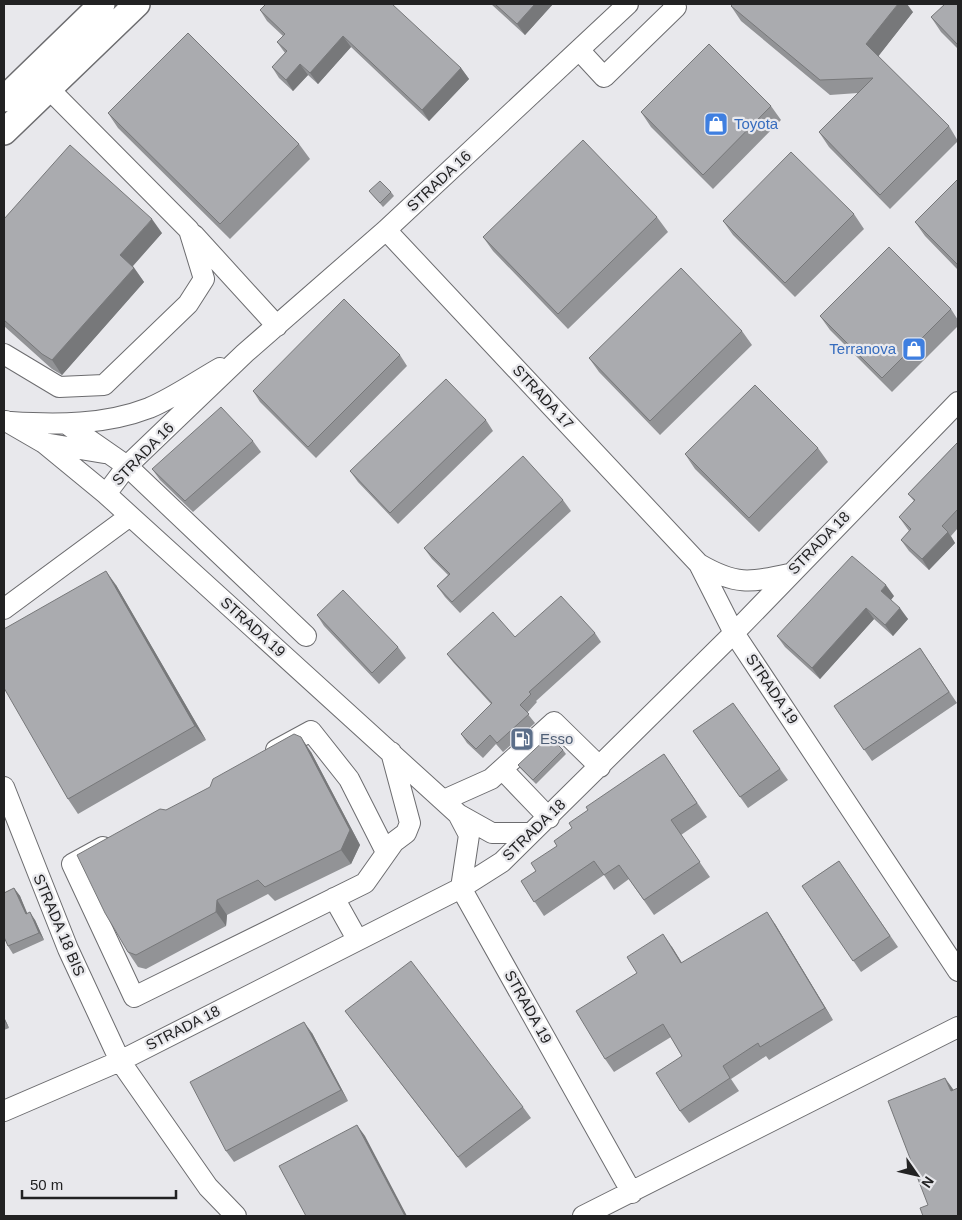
<svg xmlns="http://www.w3.org/2000/svg" width="962" height="1220" font-family="Helvetica,sans-serif">
<style>
.lines{fill:none;stroke-linecap:round;stroke-linejoin:round}
.minor-casing{stroke:#6c6c6f;stroke-width:22}
.major-casing{stroke:#6c6c6f;stroke-width:28}
.minor{stroke:#fff;stroke-width:20}
.major{stroke:#fff;stroke-width:25}
.wall{fill:#929396}
.shaded-wall{fill:#77787a}
.building{fill:#aaabaf;stroke:#77787a}
.labels{text-anchor:middle;stroke-width:4.5;stroke-linejoin:round;paint-order:stroke}
.shop-label{font-size:15px;fill:#366cbe;stroke:#e8e8ec;text-anchor:start}
.street-label{font-size:15px;fill:#222223;stroke:#e8e8ec}
.service-label{font-size:15px;fill:#4e5e75;stroke:#e8e8ec;text-anchor:start}
</style>
<rect width="100%" height="100%" fill="#e8e8ec"/>
<g class="lines">
<g class="minor-casing">
<path id="minor" d="M579 50 604 77 676 7 673 4
M386 230 699 564 734 633 958 971
M194 235 277 326
M4 354 59 387 104 385 188 304 204 279 189 230 49 89
M6 421 44 443 106 494 458 814 492 833H529
M11 422C57 425 105 425 149 408 173 398 197 381 220 368
M68 425 127 466 306 636
M44 443 104 453
M106 494 127 466 245 353 386 230 628 4
M699 564C735 585 750 583 789 574
M4 609 130 516
M276 750 311 731 349 779 386 852
M502 769 549 818
M4 787 68 949 120 1061 208 1187 236 1216
M444 800 491 779 554 722 600 767
M458 814 469 835 461 888 632 1193
M103 847 72 864 134 997 365 883 394 842 406 833 410 823 391 752
M334 898 357 939
M4 1111 120 1061 461 888 502 862 734 633 958 402
M583 1216 958 1027"/>
</g>
<g class="major-casing">
<path id="major" d="M4 99 102 4
M4 132 137 4"/>
</g>
<use href="#minor" class="minor"/>
<use href="#major" class="major"/>
</g>
<path class="wall" d="M491 4H553L525 35Z
M958 4V49L941 32 931 17Z
M731 6 913 12 878 56 949 126 958 141 890 209 829 147 819 132 858 93 830 95 741 21Z
M260 10 461 68 469 79 429 121 351 47 318 84 308 75 293 91 279 78 272 67 285 53 277 42 283 36 267 21Z
M771 106 781 120 713 189 651 127 641 112Z
M108 113 299 144 310 159 230 239 118 128Z
M958 179V270L925 236 915 222Z
M369 191 391 192 394 196 383 207Z
M854 214 864 229 795 297 733 235 723 221Z
M657 217 668 232 568 329 493 251 483 237Z
M4 219 162 233 133 266 144 282 62 375 52 369 4 326Z
M951 309 958 320V326L892 392 830 330 820 316Z
M742 331 752 345 660 435 599 372 589 358Z
M400 355 407 366 316 458 260 402 253 391Z
M486 420 493 431 398 524 358 482 350 471Z
M253 441 261 452 193 512 160 480 152 469Z
M958 442V528L951 536 955 543 929 570 909 551 901 540 909 531 899 517 914 501 908 494Z
M818 448 828 462 759 532 695 469 685 454Z
M563 500 571 511 460 613 445 597 437 586 448 575 432 559 424 548Z
M116 585 206 740 78 814 68 799Z
M894 596 891 600 908 619 893 636 874 619 820 679 785 647 777 636Z
M317 615 398 647 406 658 379 684 324 626Z
M595 633 601 642 536 701 537 702 527 713 535 723 503 752 496 744 483 758 467 743 461 734 491 704 453 662 447 654 515 637Z
M920 648 957 703 872 761 834 706Z
M733 703 788 780 748 808 693 731Z
M563 750 566 754 536 784 520 768 518 765Z
M311 752 360 845 351 864 275 901 268 894 227 915 226 926 146 969 138 967 128 952 166 810Z
M664 754 707 817 681 835 710 877 654 915 629 879 614 890 604 875 544 916 521 881 536 871 557 846 588 810Z
M839 861 898 947 861 972 802 886Z
M14 888 20 896 27 914 35 920 44 940 13 954 8 946Z
M775 924 833 1020 769 1060 766 1056 731 1079 739 1091 689 1123 680 1111 682 1056 671 1037 614 1072 605 1059 637 973 672 947 682 963Z
M345 1011 523 1107 531 1118 466 1168Z
M4 1017 9 1028 4 1030Z
M312 1033 348 1101 234 1162 226 1151Z"/>
<path class="shaded-wall" d="M535 4H553L525 35 517 24Z
M898 4H907L913 12 877 58 866 44Z
M343 36 351 47 318 84 310 73Z
M300 64 308 75 293 91 286 80Z
M461 68 469 79 429 121 422 110Z
M152 219 162 233 130 269 120 255Z
M134 268 144 282 62 375 52 360Z
M948 532 955 543 929 570 922 559Z
M106 571 116 585 206 740 195 726Z
M886 585 894 596 889 602 881 591Z
M866 608 874 619 820 679 812 668Z
M900 608 908 619 893 636 885 625Z
M301 737 311 752 360 845 351 864 341 850Z
M14 888 20 896 31 922 26 914Z
M217 900 227 915 226 926 216 912Z
M30 912 35 920 44 940 39 933Z
M767 912 775 924 833 1020 825 1008Z
M663 934 672 947 690 976 681 963Z
M4 1017 9 1028 4 1020Z
M304 1022 312 1033 348 1101 341 1090Z
M945 1078 953 1089 958 1102 951 1091Z
M357 1125 365 1136 407 1216H405Z"/>
<path class="building" d="M266 4H392L461 68 422 110 343 36 310 73 300 64 286 80 272 67 287 51 277 42 285 34 260 10Z
M495 4H535L517 24Z
M733 4H898L866 44 949 126 880 195 819 132 873 78 820 80 731 6Z
M945 4H958V45L931 17Z
M188 33 299 144 220 224 108 113Z
M709 44 771 106 703 175 641 112Z
M583 140 657 217 558 314 483 237Z
M70 145 152 219 120 255 134 268 52 360 42 354 4 320V219Z
M791 152 854 214 785 283 723 221Z
M958 179V265L915 222Z
M380 181 391 192 380 203 369 191Z
M889 247 951 309 882 378 820 316Z
M681 268 742 331 650 421 589 358Z
M344 299 400 355 308 447 253 391Z
M446 379 486 420 390 513 350 471Z
M755 385 818 448 749 518 685 454Z
M221 407 253 441 185 501 152 469Z
M958 442V509L942 526 948 532 922 559 901 540 911 529 899 517 915 500 908 494Z
M523 456 563 500 452 602 437 586 450 574 424 548Z
M852 556 886 585 881 591 900 608 885 625 866 608 812 668 777 636Z
M106 571 195 726 68 799 4 688V629Z
M343 590 398 647 372 673 317 615Z
M561 596 595 633 529 692 531 694 520 705 529 714 497 743 490 735 476 749 461 734 492 703 447 654 493 612 515 637Z
M920 648 949 692 864 750 834 706Z
M733 703 780 769 740 797 693 731Z
M294 734 301 737 350 830 341 850 265 887 258 880 217 900 216 912 136 955 128 952 105 913 77 855 160 809 166 810 210 787 213 779Z
M549 736 563 750 533 780 518 765Z
M664 754 697 803 671 820 700 862 644 900 619 865 604 875 594 861 534 902 521 881 536 871 531 863 557 846 554 841 572 828 569 823 588 810 586 807Z
M839 861 890 936 853 961 802 886Z
M14 888 26 914 30 912 39 933 8 946 4 937V893Z
M767 912 825 1008 760 1047 758 1043 723 1066 730 1078 680 1111 656 1073 682 1056 663 1024 605 1059 576 1011 637 973 627 957 663 934 681 963Z
M411 961 523 1107 458 1157 345 1011Z
M304 1022 341 1090 226 1151 190 1082Z
M945 1078 951 1091 958 1088V1216H923L920 1208 928 1205 888 1101Z
M357 1125 405 1216H306L279 1166Z"/>
<defs>
<g id="shop-square" transform="scale(1.25)"><rect x="-9" y="-9" width="18" height="18" rx="4" fill="#3f7fe0" stroke="#e8e8ec"/><path d="M-5-2.5h2.3a2.7 3.5 0 0 1 5.4 0H5L5.5 6h-11ZM-1.5-2.5h3a1.5 2.3 0 0 0-3 0Z" fill="#fff"/></g>
<g id="fuel-square" transform="scale(1.25)"><rect x="-9" y="-9" width="18" height="18" rx="4" fill="#5c6f8a" stroke="#e8e8ec"/><path d="M-5.5-6h7V0h2V4h1.3V-2.5L3-4.5l.8-.8L6-3V5H2.5V1h-1V6h-7ZM-4.2-4.7v3.2H.2V-4.7Z" fill="#fff"/></g>
</defs>
<g fill-rule="evenodd">
<use href="#shop-square" x="716" y="124"/>
<use href="#shop-square" x="914" y="349"/>
<use href="#fuel-square" x="522" y="739"/>
</g>
<g class="labels">
<g class="shop-label">
<text x="734" y="129">Toyota</text>
<text x="896" y="354" text-anchor="end">Terranova</text>
</g>
<g class="street-label">
<text transform="translate(439 181) rotate(-43)" y="5">STRADA 16</text>
<text transform="translate(543 397) rotate(47)" y="5">STRADA 17</text>
<text transform="translate(143 454) rotate(-46)" y="5">STRADA 16</text>
<text transform="translate(819 543) rotate(-46)" y="5">STRADA 18</text>
<text transform="translate(253 627) rotate(42)" y="5">STRADA 19</text>
<text transform="translate(772 689) rotate(56)" y="5">STRADA 19</text>
<text transform="translate(534 830) rotate(-44)" y="5">STRADA 18</text>
<text transform="translate(59 925) rotate(67)" y="5">STRADA 18 BIS</text>
<text transform="translate(528 1007) rotate(61)" y="5">STRADA 19</text>
<text transform="translate(183 1028) rotate(-27)" y="5">STRADA 18</text>
</g>
<g class="service-label">
<text x="540" y="744">Esso</text>
</g>
</g>
<rect width="962" height="1220" fill="none" stroke="#222223" stroke-width="10"/>
<g transform="translate(917 1175) rotate(124)" stroke="#e8e8ec" stroke-width="4" paint-order="stroke">
<path d="M0-4L9 19L0 12L-9 19Z" fill="#222223"/>
<text y="-8" font-size="14" font-weight="bold" text-anchor="middle" fill="#222223">N</text>
</g>
<path d="M22 1190v8h154v-8" fill="none" stroke="#222223" stroke-width="2.5"/>
<text x="30" y="1190" font-size="15" fill="#222223" stroke="#e8e8ec" stroke-width="4" paint-order="stroke">50 m</text>
</svg>
